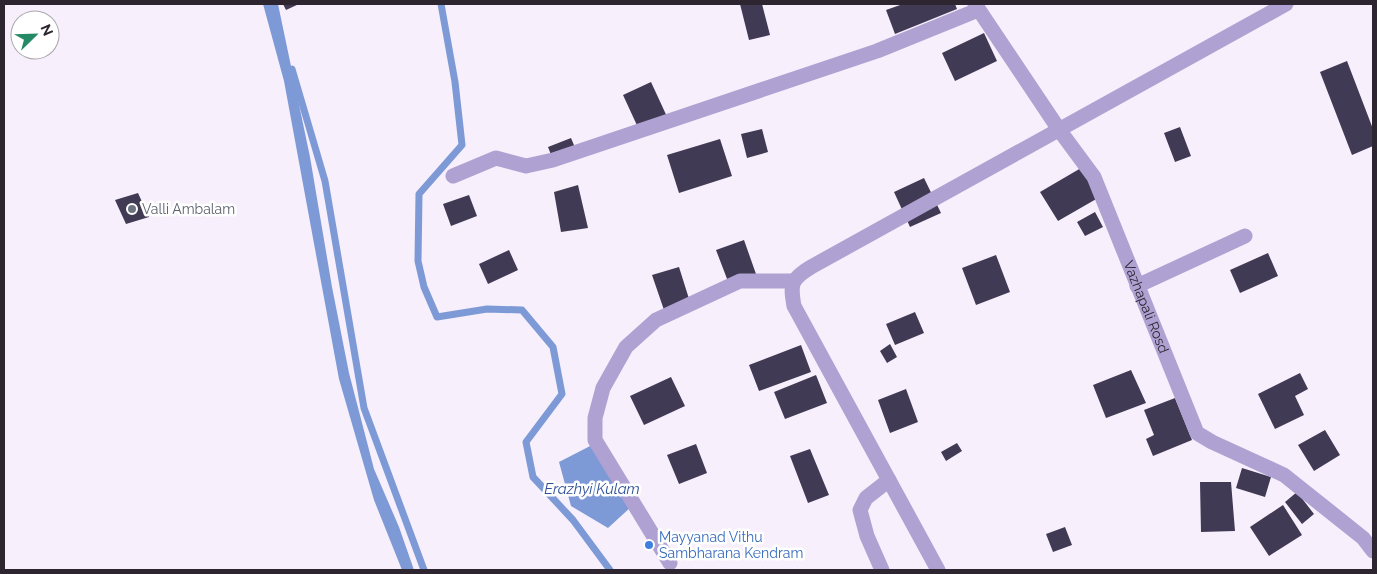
<svg xmlns="http://www.w3.org/2000/svg" width="1377" height="574" font-family="Raleway,sans-serif">
<style>
.water{fill:#7d9ad6}
.lines{fill:none;stroke-linecap:round;stroke-linejoin:round}
.stream{stroke:#7d9ad6;stroke-width:7}
.building{fill:#413a54}
.street{stroke:#afa2d2;stroke-width:15}
.worship-dot{fill:#6b7280;stroke:#fff;stroke-width:2}
.shop-dot{fill:#3f7fe0;stroke:#fff;stroke-width:2}
.labels{text-anchor:middle;stroke-width:5;stroke-linejoin:round;paint-order:stroke}
.worship-label{font-size:14px;fill:#5b616d;stroke:#fff;text-anchor:start}
.street-label{font-size:14px;fill:#2d2530;stroke:#fff}
.shop-label{font-size:14px;fill:#366cbe;stroke:#fff;text-anchor:start}
.water-label{font-size:15px;font-style:italic;fill:#2f5098;stroke:#fff}
</style>
<rect width="100%" height="100%" fill="#f7effb"/>
<path class="water" d="M263 4H278L310 157 332 287 349 373 374 469 399 527 414 570H402L374 500 339 379 284 81Z
M594 444 632 506 608 528 571 506 559 462Z"/>
<g class="lines">
<path class="stream" d="M441 4 455 82 462 145 419 194 418 261 424 287 437 317 487 309 522 310 553 347 562 394 526 442 533 477 573 520 610 570
M292 69 325 181 364 408 424 570"/>
</g>
<path class="building" d="M283 4H299L286 10Z
M740 4H762L770 35 749 40Z
M903 4H955L957 9 895 34 886 10Z
M984 33 997 61 955 81 942 53Z
M1347 61 1373 129V146L1352 155 1320 72Z
M651 82 669 121 641 134 623 95Z
M1180 127 1191 156 1175 162 1164 133Z
M762 129 768 152 747 158 741 134Z
M571 138 579 157 555 165 548 147Z
M720 139 732 176 679 193 667 155Z
M1081 168 1098 198 1058 221 1040 192Z
M924 178 941 213 910 227 894 192Z
M578 185 588 228 561 232 554 192Z
M138 193 149 217 126 224 115 200Z
M469 195 477 216 451 226 443 204Z
M1095 212 1103 227 1085 236 1077 222Z
M744 240 756 274 729 284 716 250Z
M509 250 518 270 488 284 479 264Z
M1268 253 1278 276 1240 293 1230 270Z
M996 255 1010 292 976 305 962 268Z
M679 267 690 302 664 310 652 275Z
M915 312 924 333 895 345 886 324Z
M890 344 897 357 887 363 880 351Z
M801 345 811 372 759 391 749 365Z
M1131 370 1146 403 1106 418 1093 385Z
M1300 373 1308 389 1295 396 1304 415 1275 429 1258 394Z
M816 375 827 403 785 419 774 392Z
M671 377 685 406 644 425 630 396Z
M906 389 918 422 890 433 878 400Z
M1175 398 1192 440 1153 456 1146 439 1154 435 1144 410Z
M1325 430 1340 455 1314 471 1298 445Z
M957 443 962 451 946 461 941 452Z
M696 444 707 473 679 484 667 455Z
M810 449 829 495 808 503 790 456Z
M1242 468 1271 477 1265 497 1236 488Z
M1200 482H1231L1235 531 1201 532Z
M1297 492 1314 514 1302 524 1285 502Z
M1283 505 1302 535 1269 556 1250 527Z
M1065 527 1072 545 1053 552 1046 534Z"/>
<g class="lines">
<g class="street">
<path id="s1" d="M975 4 1060 131 1094 177 1197 433 1212 442 1284 475 1363 538 1373 551"/>
<path d="M453 176 496 158 526 166 553 160 877 51 978 10"/>
<path d="M1137 286 1245 236"/>
<path d="M670 563 595 440V418L603 388 626 347 656 320 740 281H793"/>
<path d="M882 570 867 536 860 510 866 498 889 480"/>
<path d="M938 570 794 306C790 284 791 279 811 267L1286 4"/>
</g>
</g>
<circle class="worship-dot" cx="132" cy="209" r="5"/>
<circle class="shop-dot" cx="649" cy="545" r="5"/>
<g class="labels">
<g class="worship-label">
<text x="142" y="214">Valli Ambalam</text>
</g>
<g class="street-label">
<text dy="5" stroke="none"><textPath href="#s1" startOffset="350">Vazhapali Rosd</textPath></text>
</g>
<g class="shop-label">
<text x="659" y="542">Mayyanad Vithu<tspan x="659" dy="16">Sambharana Kendram</tspan></text>
</g>
<g class="water-label">
<text x="592" y="494">Erazhyi Kulam</text>
</g>
</g>
<rect width="1377" height="574" fill="none" stroke="#2d2530" stroke-width="10"/>
<g transform="translate(35 35) rotate(67)"><circle r="24" fill="#ffffff" stroke="#aba8ac"/>
<path d="M0-4L9 19L0 12L-9 19Z" fill="#238a65"/>
<text y="-8" font-size="14" font-weight="bold" text-anchor="middle" fill="#2d2530">N</text>
</g>
</svg>
